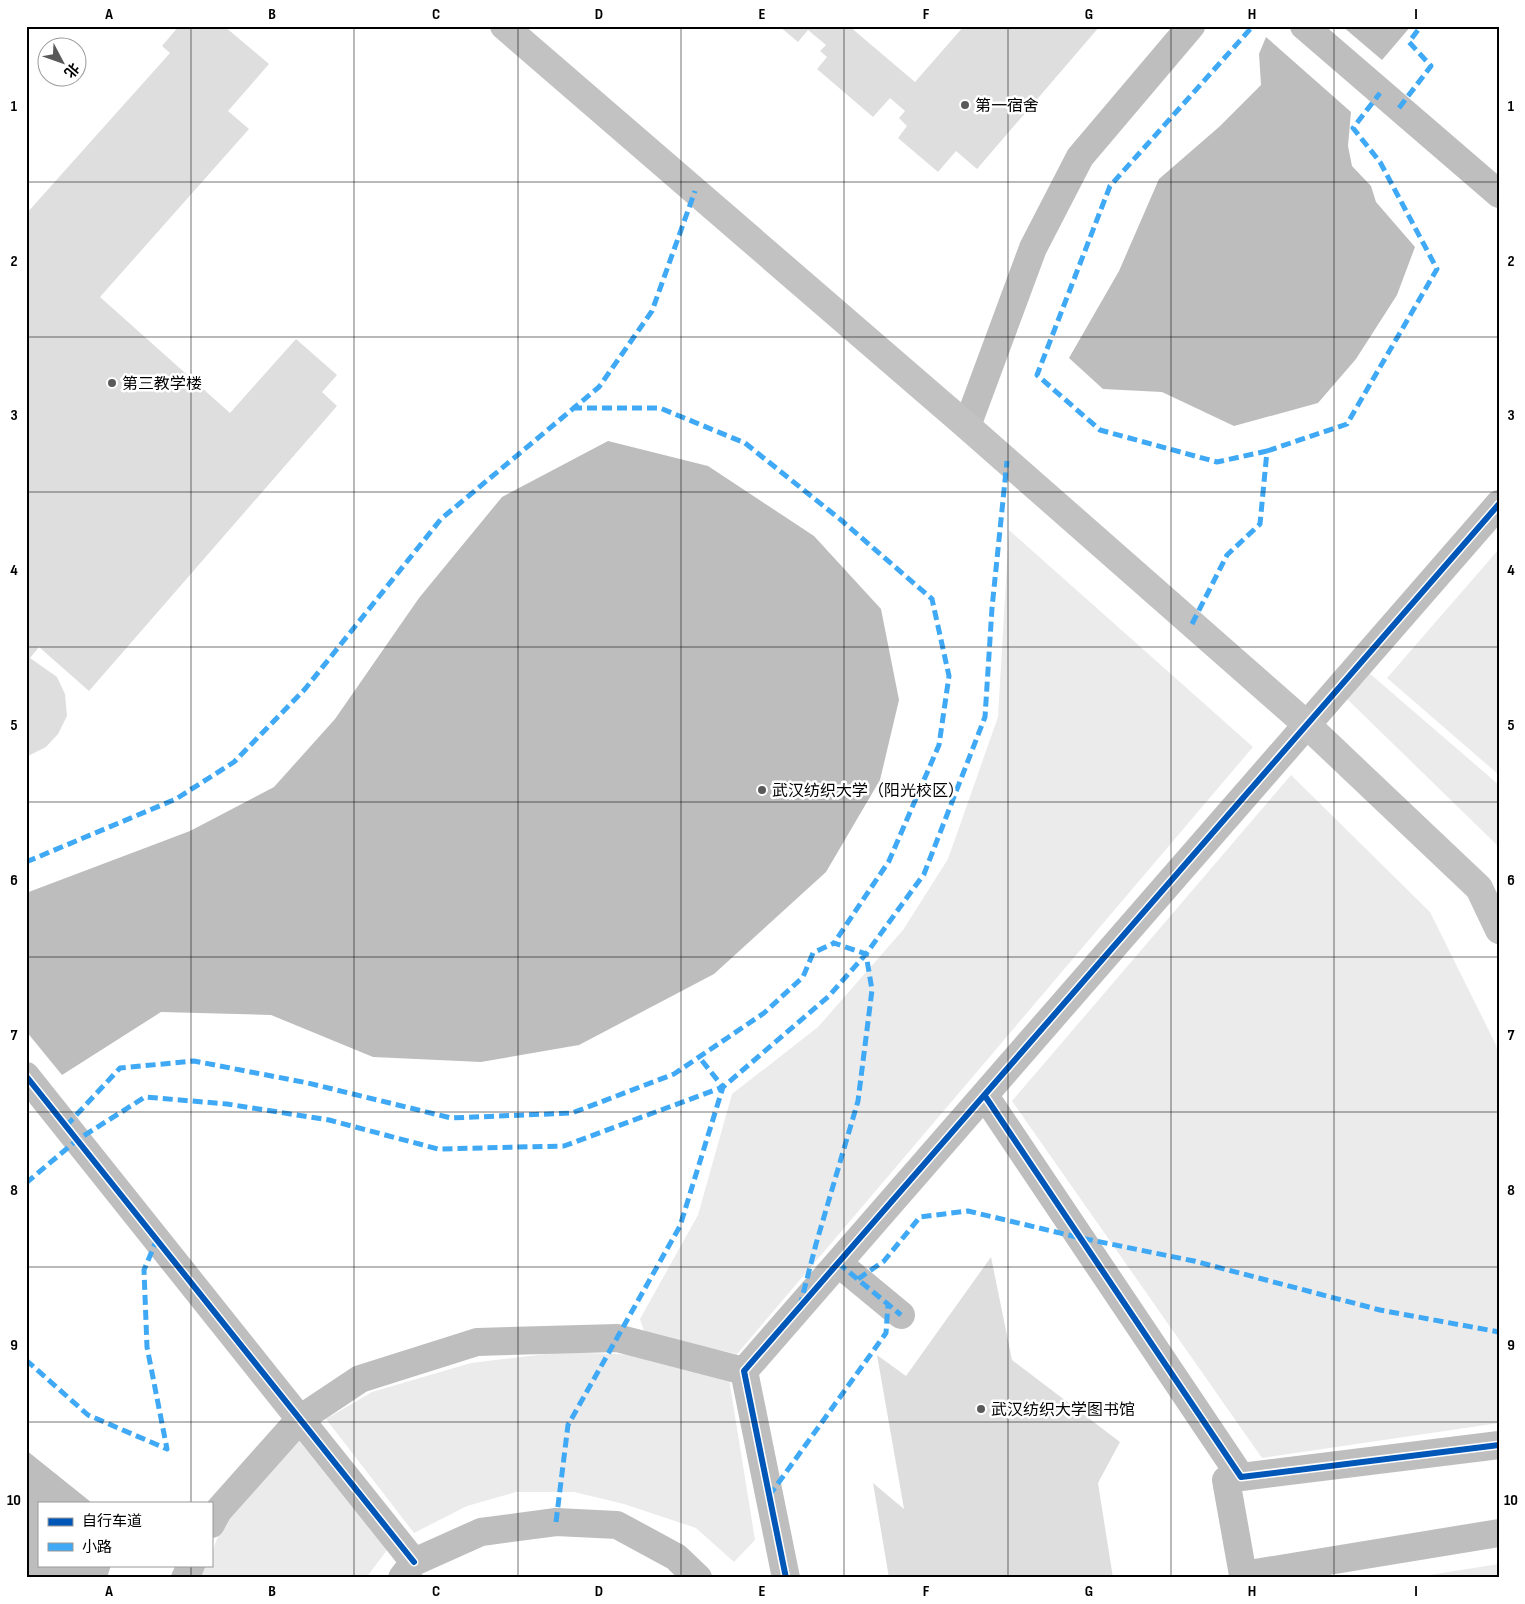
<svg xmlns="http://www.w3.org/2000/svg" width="1525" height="1604" font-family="'Sofia Sans Condensed','Noto Sans SC',sans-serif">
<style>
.green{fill:#ebebeb}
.water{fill:#bdbdbd}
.building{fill:#dedede}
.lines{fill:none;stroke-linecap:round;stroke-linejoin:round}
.minor{stroke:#bebebe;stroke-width:28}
.secondary{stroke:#c2c2c2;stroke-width:28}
.quiet{stroke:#3fa9f5;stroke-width:5;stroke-dasharray:10 5;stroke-linecap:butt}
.cycleway-casing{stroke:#fff;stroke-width:9}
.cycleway{stroke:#0057b8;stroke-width:6}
.grid{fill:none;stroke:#000;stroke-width:1;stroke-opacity:0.55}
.poi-dot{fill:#595959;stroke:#fff;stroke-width:2}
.labels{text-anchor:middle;stroke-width:5;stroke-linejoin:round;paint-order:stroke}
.poi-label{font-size:16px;fill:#000;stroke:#fff;text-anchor:start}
.neatline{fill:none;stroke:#000;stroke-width:2}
.grid-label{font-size:16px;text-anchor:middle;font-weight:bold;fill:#000}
</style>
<rect width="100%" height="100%" fill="#fff"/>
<path class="green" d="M1009 530 1253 747 737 1354 645 1334 640 1319 698 1215 732 1094 818 1027 903 930 948 859 998 717Z
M1499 549V775L1387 678Z
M1368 672 1499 785V847L1346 698Z
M1291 775 1430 912 1496 1045 1499 1059V1423L1262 1458 1012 1101Z
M563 1352 639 1355 729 1379 755 1540 734 1562 696 1528 624 1504 574 1492H516L467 1506 414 1533 326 1419 372 1392 471 1363Z
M299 1441 387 1550 366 1578H200L206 1565H211C211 1521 270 1472 299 1441Z
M1499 1564V1578H1410Z"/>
<path class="water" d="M1342 26H1411L1382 60Z
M1266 37 1351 112 1348 146 1352 166 1371 186 1376 202 1415 247 1397 295 1356 359 1318 403 1234 426 1162 392 1103 389 1069 358 1119 271 1159 179 1219 127 1261 85 1259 54Z
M608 441 708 466 814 536 881 609 899 700 880 780 826 872 714 974 579 1045 481 1062 373 1057 271 1015 161 1012 62 1075 26 1031V893L190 831 274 787 335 719 419 598 502 497Z
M26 1450 92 1503H39V1565H111L107 1578H26Z"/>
<path class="building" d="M179 26H224L269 64 228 111 249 129 100 297 230 413 296 339 337 375 322 392 337 406 89 691 39 647 30 658 57 677 65 694 67 716 58 734 46 747 26 757V214L170 53 162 46Z
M779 26H849L915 82 964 26H1100L977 169 956 151 938 172 898 138 907 126 899 118 905 111 890 98 873 117 817 69 827 57 820 51 826 45 808 30 798 42Z
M991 1257 1012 1360 1120 1442 1098 1483 1113 1578H889L873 1483 904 1509 877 1355 906 1376Z"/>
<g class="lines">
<path class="minor" d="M1304 26 1499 194
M967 426 1033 248 1080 157 1191 26
M26 1076 414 1562
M985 1096 1241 1477 1499 1445
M838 1263 901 1315
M1241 1477 1226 1480 1243 1575 1499 1533
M211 1524 218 1511 300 1419 360 1379 477 1342 617 1338 744 1371
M185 1578 191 1565
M402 1578 414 1562 481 1532 556 1522 617 1525 676 1557 698 1578
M786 1578 744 1371 1499 504"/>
<path class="secondary" d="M504 26 967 426 1306 724 1479 888 1499 930"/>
<path class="quiet" d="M1399 108 1431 66 1409 42 1421 26
M572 408H660L745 443 841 520 932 599 949 676 939 745 889 861 834 943
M1267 451 1347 424 1437 269 1380 162 1353 128 1380 93
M1192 624 1227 555 1260 524 1267 451 1217 462 1100 430 1037 375 1110 186 1253 26
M26 862 176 799 234 762 305 689 441 519 599 387 652 311 695 191
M66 1126 120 1068 194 1061 308 1083 451 1118 572 1113 674 1074 764 1013 803 977 813 953 834 943 866 954 872 990 858 1101 816 1244 801 1302
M26 1183 77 1140 145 1097 227 1104 329 1120 438 1149 564 1146 723 1087 699 1057
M838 1263 901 1315
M858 1279 884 1261 920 1217 968 1211 1081 1238 1194 1261 1380 1310 1499 1332
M26 1360 88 1415 167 1449 147 1347 144 1270 157 1239
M769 1496 886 1333 888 1304
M556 1522 568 1425 680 1226 723 1087 829 996 866 954 924 874 985 717 992 608 1007 461"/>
<g class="cycleway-casing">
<path id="cycleway" d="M26 1076 414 1562
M985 1096 1241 1477 1499 1445
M786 1578 744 1371 1499 504"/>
</g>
<use href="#cycleway" class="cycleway"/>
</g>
<path class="grid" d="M191 26V1503M354 26V1578M518 26V1578M681 26V1578M844 26V1578M1008 26V1578M1171 26V1578M1334 26V1578M26 182H1499M26 337H1499M26 492H1499M26 647H1499M26 802H1499M26 957H1499M26 1112H1499M26 1267H1499M26 1422H1499M191 1565V1578"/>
<g class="poi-dot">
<circle cx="965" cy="105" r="5"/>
<circle cx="112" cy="383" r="5"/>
<circle cx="762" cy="790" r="5"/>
<circle cx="981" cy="1409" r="5"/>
</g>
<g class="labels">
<g class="poi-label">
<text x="975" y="111">第一宿舍</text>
<text x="122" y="389">第三教学楼</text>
<text x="772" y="796">武汉纺织大学（阳光校区）</text>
<text x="991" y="1415">武汉纺织大学图书馆</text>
</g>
</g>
<rect width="1525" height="1604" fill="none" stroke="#ffffff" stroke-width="55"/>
<rect x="38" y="1502" width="175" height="65" fill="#ffffff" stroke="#999999"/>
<rect x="48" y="1518" width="25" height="8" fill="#0057b8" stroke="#999999"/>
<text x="82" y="1526" font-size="15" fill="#000000">自行车道</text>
<rect x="48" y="1543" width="25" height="8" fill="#3fa9f5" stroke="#999999"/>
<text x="82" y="1552" font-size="15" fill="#000000">小路</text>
<g transform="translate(62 62) rotate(131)"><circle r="24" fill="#ffffff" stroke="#999999"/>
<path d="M0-4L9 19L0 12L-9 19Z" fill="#595959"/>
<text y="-8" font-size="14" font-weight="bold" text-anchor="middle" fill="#000000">北</text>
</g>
<rect x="28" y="28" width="1470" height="1548" class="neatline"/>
<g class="grid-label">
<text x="109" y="19">A</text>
<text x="272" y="19">B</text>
<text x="436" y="19">C</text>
<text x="599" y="19">D</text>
<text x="762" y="19">E</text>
<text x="926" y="19">F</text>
<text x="1089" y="19">G</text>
<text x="1252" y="19">H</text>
<text x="1416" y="19">I</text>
<text x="14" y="111">1</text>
<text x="1511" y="111">1</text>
<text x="14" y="266">2</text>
<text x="1511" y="266">2</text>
<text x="14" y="420">3</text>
<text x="1511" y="420">3</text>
<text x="14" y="575">4</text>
<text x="1511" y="575">4</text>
<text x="14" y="730">5</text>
<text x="1511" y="730">5</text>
<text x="14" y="885">6</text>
<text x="1511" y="885">6</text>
<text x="14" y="1040">7</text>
<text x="1511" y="1040">7</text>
<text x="14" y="1195">8</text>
<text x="1511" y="1195">8</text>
<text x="14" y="1350">9</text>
<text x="1511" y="1350">9</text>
<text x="14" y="1505">10</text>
<text x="1511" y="1505">10</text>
<text x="109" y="1596">A</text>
<text x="272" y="1596">B</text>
<text x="436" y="1596">C</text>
<text x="599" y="1596">D</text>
<text x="762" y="1596">E</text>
<text x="926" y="1596">F</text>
<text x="1089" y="1596">G</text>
<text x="1252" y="1596">H</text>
<text x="1416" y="1596">I</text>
</g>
</svg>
